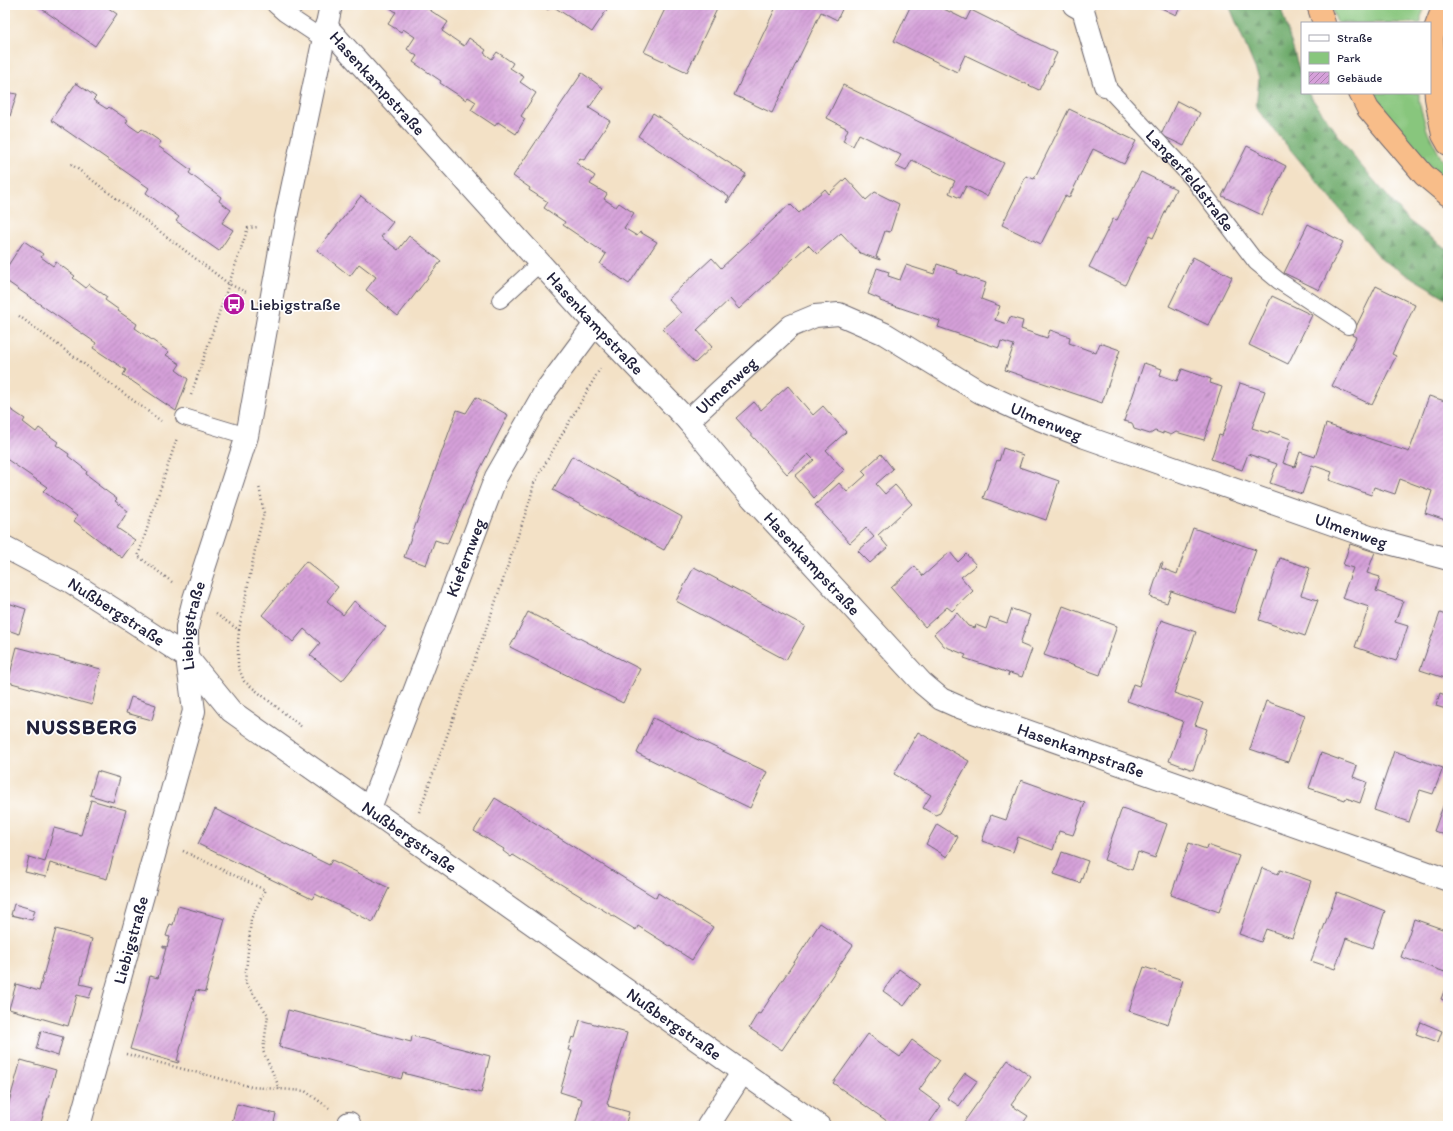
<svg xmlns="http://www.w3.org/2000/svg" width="1453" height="1131" font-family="Itim,sans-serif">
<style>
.green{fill:#88c67d;stroke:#55745c}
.forest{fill:url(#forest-firs);stroke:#486654}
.building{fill:url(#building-hatch)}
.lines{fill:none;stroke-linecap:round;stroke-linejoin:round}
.lane-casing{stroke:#6b656c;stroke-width:18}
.street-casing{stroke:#6b656c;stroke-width:24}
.highway-casing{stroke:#6b656c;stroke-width:24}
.path{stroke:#6b656c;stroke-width:2.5;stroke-dasharray:1 3;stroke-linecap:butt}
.lane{stroke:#fff;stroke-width:16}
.street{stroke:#fff;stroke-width:22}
.highway{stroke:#f8bd89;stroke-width:22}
.labels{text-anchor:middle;stroke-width:3.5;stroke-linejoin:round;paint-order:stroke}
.street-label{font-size:17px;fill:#22223b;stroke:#fff}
.poi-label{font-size:17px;fill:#22223b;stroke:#fff;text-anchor:start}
.district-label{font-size:21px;font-weight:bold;letter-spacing:1px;fill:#22223b;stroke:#fff}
</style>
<defs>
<pattern id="forest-firs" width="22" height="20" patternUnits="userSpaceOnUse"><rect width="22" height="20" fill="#6eab6c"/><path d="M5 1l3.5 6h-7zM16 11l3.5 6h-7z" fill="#5a8b5a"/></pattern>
<pattern id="building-hatch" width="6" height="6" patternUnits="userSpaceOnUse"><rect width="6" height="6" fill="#d5a0d9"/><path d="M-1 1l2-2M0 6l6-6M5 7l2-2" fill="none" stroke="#ac82b1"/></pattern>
</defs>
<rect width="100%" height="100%" fill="#fff"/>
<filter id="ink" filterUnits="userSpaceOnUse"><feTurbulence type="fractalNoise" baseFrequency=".025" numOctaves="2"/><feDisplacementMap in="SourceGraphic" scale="8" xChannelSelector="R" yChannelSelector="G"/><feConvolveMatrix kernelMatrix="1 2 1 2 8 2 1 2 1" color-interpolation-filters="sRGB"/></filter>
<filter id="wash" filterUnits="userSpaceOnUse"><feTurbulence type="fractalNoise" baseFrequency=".012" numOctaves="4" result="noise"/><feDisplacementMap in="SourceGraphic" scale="16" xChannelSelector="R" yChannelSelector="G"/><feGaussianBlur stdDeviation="0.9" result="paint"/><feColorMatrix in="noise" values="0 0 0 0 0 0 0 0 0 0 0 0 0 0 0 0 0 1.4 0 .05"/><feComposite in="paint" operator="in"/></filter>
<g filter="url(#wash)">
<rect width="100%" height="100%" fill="#f3e1c6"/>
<path class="green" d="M1331 5H1426L1421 17V23H1337Z
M1374 93H1419V102L1427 130 1444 164 1448 169V184L1414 150 1392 121Z"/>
<path class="forest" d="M1229 5H1280L1302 79V93H1308L1357 161 1409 221 1448 250V299L1382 260 1256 108 1259 78Z"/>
<g id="blocks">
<path class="building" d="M36 5H104L117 14 95 46Z
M386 5H427L425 7 448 22 442 31 464 46 469 38 486 50 484 53 492 59 497 52 513 63 510 68 524 77 520 82 536 93 521 116 525 119 516 134 498 122 495 126 471 110 476 102 468 97 466 100 440 83 441 81 413 62 417 56 407 49 415 37 403 29 401 32 388 24 396 12Z
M541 5H610L592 32 551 5 548 10Z
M667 5H719L687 72 644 52Z
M777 5H844L837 20 821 12 772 113 734 95Z
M911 5H936L966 20 971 10 1057 53 1039 90 965 55 957 72 894 41Z
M1155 5H1182L1176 15Z
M582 73 603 88 589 108 610 121 584 160 580 158 576 163 595 176 590 184 607 194 604 199 616 207 619 203 634 213 624 228 637 236 640 232 657 242 629 284 600 264 606 254 563 225 565 222 544 208 548 202 529 190 530 188 513 176Z
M76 83 96 97 93 100 107 109 109 107 128 120 126 123 139 132 142 129 161 142 158 146 191 170 189 173 221 197 219 201 231 210 222 223 233 230 219 251 176 221 179 217 146 193 149 188 51 120Z
M843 85 1004 163 987 196 966 186 960 198 949 193 955 181 912 160 906 171 895 166 901 155 859 134 853 146 843 141 848 129 827 118Z
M5 92 17 94 10 116H5Z
M1177 101 1200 113 1184 146 1161 135Z
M1069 109 1136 141 1124 164 1093 149 1069 198 1065 196 1041 244 1002 225 1026 176 1034 179Z
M653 113 746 174 727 203 726 202 729 197 638 136Z
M1247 146 1286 166 1262 215 1222 196Z
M1141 172 1176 189 1153 238 1149 236 1125 285 1089 267 1113 219 1117 220Z
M846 178 866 200 875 192 899 204 890 232 885 231 876 257 880 259V260L860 253 841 233 817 254 808 245 739 309 730 299 697 330 712 347 695 363 663 329 681 313 668 299 712 258 721 268 790 204 799 213 825 189 829 194Z
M361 196 393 222 381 237 398 250 409 236 441 261 398 316 366 290 376 277 359 264 350 276 317 250Z
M1308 224 1343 242 1319 290 1284 273Z
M24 241 43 254 41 257 53 266 56 262 75 276 73 278 86 288 89 284 107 297 105 300 119 310 118 311 137 324 135 328 169 352 166 355 180 364 176 370 188 379 176 411 123 375 126 370 93 348 96 343 5 280V270Z
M1193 257 1232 277 1208 325 1169 306Z
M937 264 958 271 957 273 986 283 981 299 1000 306 995 320 1007 324 1010 317 1023 321 1021 329 1047 338 1050 330 1070 337 1069 343 1096 353 1100 343 1120 350 1102 403 1005 370 1014 345 1001 341 999 348 938 327 940 321 880 301V299L868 294 877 268 889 272 888 276 900 280 906 265 934 274Z
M1376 286 1415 305 1392 354 1396 356 1372 405 1332 386 1356 337 1352 335Z
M1272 296 1312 315 1288 364 1249 345Z
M1144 363 1162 369 1160 375 1177 381 1182 369 1211 379 1210 383 1222 387 1204 440 1176 432 1171 435 1163 432V434L1155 431 1150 434 1134 429 1132 423 1124 421Z
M1240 383 1265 391 1252 428 1268 433 1269 431 1291 439 1283 463 1295 467 1300 452 1315 457 1326 424 1409 452 1429 396 1448 402V521L1425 513 1432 491 1400 479 1395 494 1374 487 1371 495 1329 480 1332 472 1312 465 1302 494 1270 483 1277 464 1248 454 1242 470 1211 459 1219 435 1222 436Z
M788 386 813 415 823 406 846 432 826 450 844 470 814 498 795 476 814 460 808 454 787 474 736 418 754 402 761 410Z
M476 397 508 415 478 473 447 544 435 540 426 565 404 557 457 410 466 413Z
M7 407 25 419 23 422 36 432 39 428 58 442 56 445 69 454 68 456 87 471 86 474 99 484 98 485 117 499 115 501 128 511 117 528 135 540 122 558 74 521 77 516 43 491 47 487 5 458V410Z
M1003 448 1023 455 1019 467 1059 481 1046 520 983 498 997 460 999 461Z
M881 454 893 469 876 484 885 494 895 485 912 504 878 535 888 547 870 563 858 551 874 537 866 528 850 543 815 505 839 483 847 492 866 475 862 471Z
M572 456 682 517 664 550 553 490Z
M1193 528 1256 550 1234 613 1171 591 1167 603 1150 597 1161 563H1163L1161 568 1177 574Z
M1350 544 1375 552 1367 573 1380 577 1376 591 1403 601 1395 622 1408 626 1396 661 1355 647 1369 607 1342 598 1353 568 1343 565Z
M950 552 958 562 966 554 976 565 961 577 973 591 952 611 947 607 925 627 891 588 915 566 923 576Z
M1280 558 1310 568 1301 595 1318 600 1305 636 1259 620Z
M306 561 338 587 327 601 343 615 354 601 386 627 342 681 310 655 320 643 304 629 293 642 262 615Z
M694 567 805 626 786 660 676 601Z
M5 602 26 609 19 634 5 629Z
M1063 606 1117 626 1100 675 1044 655Z
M1012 609 1030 615 1020 644 1032 649 1022 677 1010 673 1008 676 1009 673 964 658 966 655 944 646 934 634 957 613 968 626 975 628 976 625 986 629 990 617 1007 623Z
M528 612 640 669 623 703 510 647Z
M1440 613 1448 616V679L1420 670Z
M1161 620 1196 632 1174 693 1203 703 1195 725 1207 729 1193 770 1169 761 1183 721 1127 701 1133 684 1139 686Z
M17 647 101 669 92 705 8 682Z
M1440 693 1448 696V703L1446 709 1436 706Z
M131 697 156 705 152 720 126 713Z
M1266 701 1305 715 1288 762 1250 749Z
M653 718 767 772 750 808 637 753Z
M918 732 969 761 940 813 935 815 923 808 931 795 894 774Z
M1394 751 1443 768 1433 794 1420 790 1409 822 1374 810Z
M1321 753 1357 766 1353 777 1367 782 1360 803 1346 798 1345 800 1309 788Z
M97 771 120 778 113 802 90 795Z
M1021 780 1085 803 1073 835 1059 831 1053 850 1018 837 1013 852 982 841 991 815 1006 820Z
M495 798 656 898 658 893 713 927 692 960 638 926 636 930 513 855 511 857 503 851 504 849 474 831Z
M1446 798 1448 799V836L1434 831Z
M91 800 126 810 107 879 50 863 46 877 25 872 29 857 45 862 54 828 81 835Z
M1122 808 1167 824 1155 858 1138 852 1132 870 1104 860Z
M215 809 329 865 332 860 389 888 373 922 315 894 312 899 198 844Z
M937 824 958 837 947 857 926 844Z
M1189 843 1206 849 1207 845 1239 856 1219 912 1171 895Z
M1062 852 1088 861 1080 883 1054 874Z
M1262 868 1278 874 1280 870 1311 881 1292 938 1266 929 1261 942 1239 934Z
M1337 892 1385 911 1372 948 1346 938 1335 969 1311 961Z
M14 904 35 910 32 920 11 915Z
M178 906 225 919 205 991H207L206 992 196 990 177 1061H179L178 1063 130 1049 139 1018 150 976 158 978 166 948H163V946L167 947 170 937 166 936 170 924 173 925Z
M1414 919 1448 931V973L1401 957Z
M820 923 853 945 782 1050 749 1028 758 1013 760 1014Z
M56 929 92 939 80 984 93 987 89 998 77 995 68 1026 9 1009 16 984 39 991Z
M1144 967 1183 980 1168 1024 1129 1011Z
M899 969 920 984 904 1006 883 991Z
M1448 981V1002L1441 999Z
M288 1010 411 1042 412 1036 490 1056 481 1093 403 1073 401 1079 279 1047Z
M580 1020 627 1033 607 1104 609 1105 608 1106 629 1112 625 1126H575L582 1099 560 1092 572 1051 568 1050 572 1037 575 1038Z
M1421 1022 1442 1031 1438 1042 1416 1034Z
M41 1031 63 1037 58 1056 36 1049Z
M868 1034 900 1057 912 1040 940 1060 919 1090 941 1106 927 1126H894L833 1083Z
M21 1060 56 1070 40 1126H5V1116Z
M1008 1060 1031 1077 1011 1105 1028 1116 1021 1126H961Z
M965 1073 977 1081 959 1106 947 1098Z
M237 1104 276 1114 273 1126H231Z"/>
</g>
</g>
<g filter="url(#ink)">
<use href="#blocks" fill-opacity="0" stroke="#6b656c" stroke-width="1"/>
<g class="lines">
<g class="lane-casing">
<g id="lane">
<path d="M275 5 284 13 323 39"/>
<path id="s1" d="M1105 85 1193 179 1256 262 1279 281 1348 326"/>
<path d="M500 300 540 263"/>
<path d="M184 417 247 436"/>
</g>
</g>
<g class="street-casing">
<g id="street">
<path d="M1074 5 1083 10 1105 85"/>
<path id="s2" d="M326 26 595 324 688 421 741 486 922 683 941 699 959 707 1448 880"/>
<path id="s3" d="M688 421 720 391 791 326 815 316 839 314 885 334 980 392 1034 417 1085 437 1381 541 1448 559"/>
<path id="s4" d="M5 547 71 582 118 612 187 657 231 711 819 1126"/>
<path id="s5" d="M370 808 496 477 546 390 595 324"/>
<path id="s6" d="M79 1126 194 711 187 657V627L194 599 247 436 285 222 331 5"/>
<path d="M348 1126 349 1123"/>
<path d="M708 1126 742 1073"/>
</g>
</g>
<g class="highway-casing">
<path id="highway" d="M1318 5 1324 23
M1444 5 1432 37 1436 98 1443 135 1448 144
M1360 93 1368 109 1424 175 1448 195"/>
</g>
<path class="path" d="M71 164 229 284 246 292
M19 316 161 421
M191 395 248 228 259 227
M172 582 138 556 177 438
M216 614 239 630 238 642V666L244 681 303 728
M239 630 256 545 264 513 259 486
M419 812 490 618 530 500 534 483 601 367
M183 851 265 890 251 919 245 982 268 1015 263 1051 280 1089
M126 1054 252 1087 305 1091 329 1108"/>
<use href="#lane" class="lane"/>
<use href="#street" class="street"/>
<use href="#highway" class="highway"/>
</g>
</g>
<defs>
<g id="bus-disc" transform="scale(1.15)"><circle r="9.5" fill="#b5179e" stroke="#fff"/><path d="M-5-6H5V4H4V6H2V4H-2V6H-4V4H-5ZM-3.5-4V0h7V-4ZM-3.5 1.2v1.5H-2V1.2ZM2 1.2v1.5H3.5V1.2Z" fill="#fff"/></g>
</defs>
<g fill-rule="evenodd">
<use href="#bus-disc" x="234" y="304"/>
</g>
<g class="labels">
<g class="street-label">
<text dy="6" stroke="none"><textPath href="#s2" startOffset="77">Hasenkampstraße</textPath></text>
<text dy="6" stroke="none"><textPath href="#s1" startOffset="128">Langerfeldstraße</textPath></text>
<text dy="6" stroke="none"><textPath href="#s2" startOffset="401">Hasenkampstraße</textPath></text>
<text dy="6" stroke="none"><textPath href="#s3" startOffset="52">Ulmenweg</textPath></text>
<text dy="6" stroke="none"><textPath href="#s3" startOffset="424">Ulmenweg</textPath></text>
<text dy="6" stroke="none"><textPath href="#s3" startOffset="748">Ulmenweg</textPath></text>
<text dy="6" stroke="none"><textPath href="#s5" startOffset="268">Kiefernweg</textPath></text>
<text dy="6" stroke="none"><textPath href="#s2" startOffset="725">Hasenkampstraße</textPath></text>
<text dy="6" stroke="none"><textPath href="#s4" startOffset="129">Nußbergstraße</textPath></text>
<text dy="6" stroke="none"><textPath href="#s6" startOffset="517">Liebigstraße</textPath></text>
<text dy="6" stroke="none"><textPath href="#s2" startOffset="1061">Hasenkampstraße</textPath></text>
<text dy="6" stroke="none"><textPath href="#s4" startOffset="501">Nußbergstraße</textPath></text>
<text dy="6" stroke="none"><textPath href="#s6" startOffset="193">Liebigstraße</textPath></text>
<text dy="6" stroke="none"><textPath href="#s4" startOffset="825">Nußbergstraße</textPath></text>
</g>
<g class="poi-label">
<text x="250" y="310">Liebigstraße</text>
</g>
<g class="district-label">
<text x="82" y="734">NUSSBERG</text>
</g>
</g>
<rect width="1453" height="1131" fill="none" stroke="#fff" stroke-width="20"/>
<rect x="1301" y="22" width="130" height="72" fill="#ffffff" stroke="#a7a7b1"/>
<rect x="1309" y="35" width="20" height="6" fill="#ffffff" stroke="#a7a7b1"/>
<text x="1337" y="42" font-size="12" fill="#22223b">Straße</text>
<rect x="1309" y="52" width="20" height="12" fill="#88c67d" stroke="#a7a7b1"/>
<text x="1337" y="62" font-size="12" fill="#22223b">Park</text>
<rect x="1309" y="72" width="20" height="12" fill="url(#building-hatch)" stroke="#a7a7b1"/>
<text x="1337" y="82" font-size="12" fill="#22223b">Gebäude</text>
</svg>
